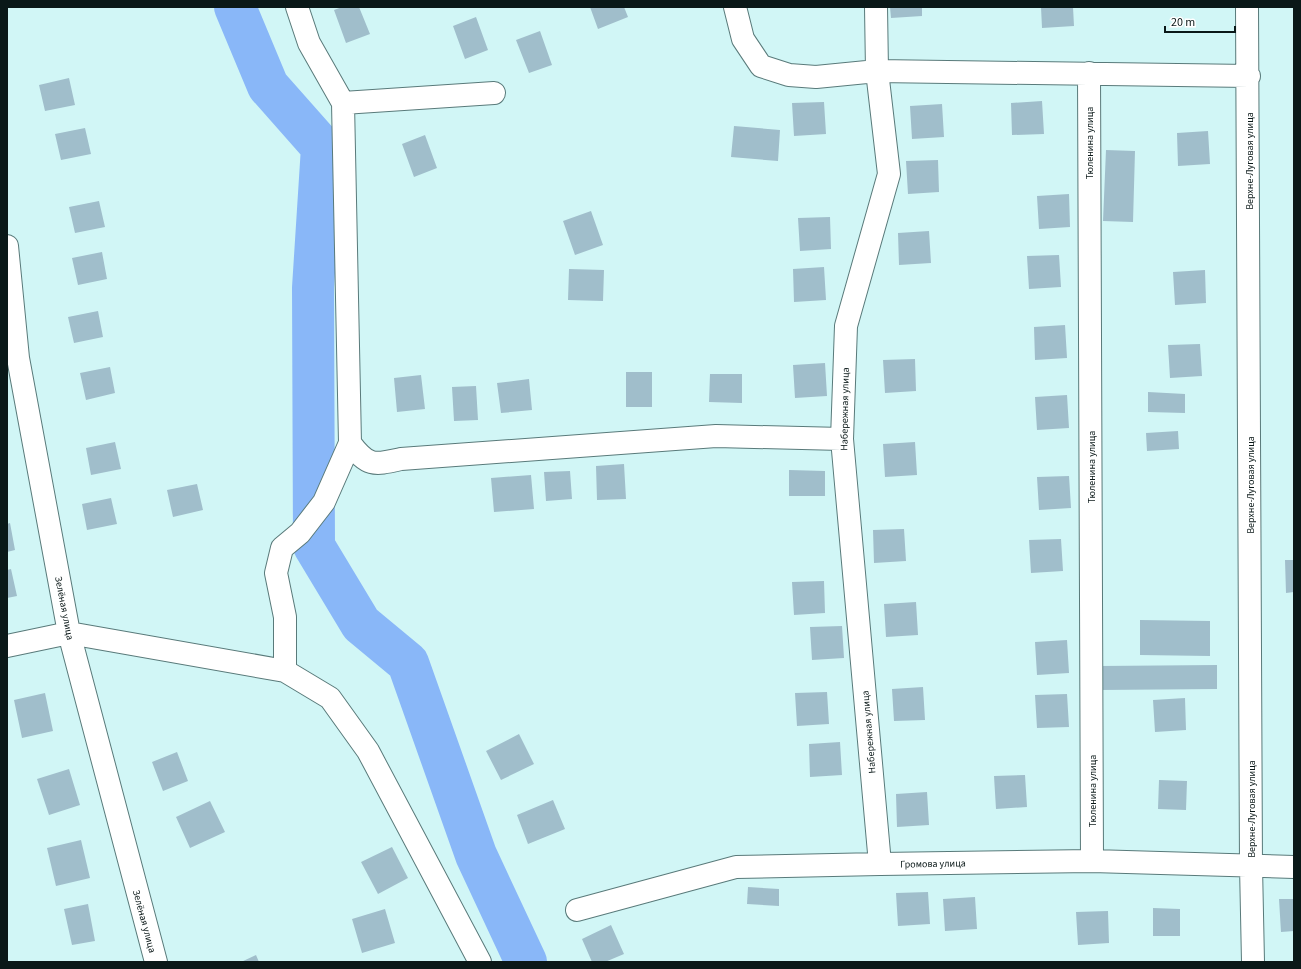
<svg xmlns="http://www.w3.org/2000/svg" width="1301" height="969" font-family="'Source Sans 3',sans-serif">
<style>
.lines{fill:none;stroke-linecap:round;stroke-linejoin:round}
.river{stroke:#89b7f8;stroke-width:42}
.building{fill:#a0becb}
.minor-casing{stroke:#597a7a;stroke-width:24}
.minor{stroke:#fff;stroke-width:22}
.labels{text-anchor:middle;stroke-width:3;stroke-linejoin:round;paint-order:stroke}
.street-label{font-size:10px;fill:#0a1818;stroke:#fff}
</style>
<rect width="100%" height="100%" fill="#d1f6f6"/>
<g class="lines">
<path class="river" d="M235 7 268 86 322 147 313 288 314 546 361 624 408 663 476 855 526 962"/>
</g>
<path class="building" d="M342 7H359L370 34 346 43 334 10Z
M590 7H624L628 17 598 29Z
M890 7H922V16L891 18Z
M1041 7H1073L1074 26 1042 28Z
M476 17 488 50 465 59 453 26Z
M540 31 552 65 529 73 516 40Z
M69 78 75 105 45 111 39 85Z
M1042 101 1044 134 1012 135 1011 103Z
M824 102 826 134 794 136 792 103Z
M942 104 944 137 912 139 910 106Z
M734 126 780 130 778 161 731 157Z
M85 128 91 154 61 160 55 134Z
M1208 131 1210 164 1178 166 1177 133Z
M425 135 437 168 414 177 402 144Z
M1106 150 1135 151 1133 222 1103 221Z
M938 160 939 192 908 194 906 161Z
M1069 194 1070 227 1039 229 1037 196Z
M99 201 105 227 75 233 69 207Z
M591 211 603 245 575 255 563 221Z
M830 217 831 249 800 251 798 218Z
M929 231 931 263 899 265 898 233Z
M102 252 107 279 78 285 72 258Z
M1059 255 1061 287 1029 289 1027 256Z
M824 267 826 300 794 302 793 269Z
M569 269 604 270 603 301 568 300Z
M1205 270 1206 303 1175 305 1173 272Z
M98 311 103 337 74 343 68 317Z
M1065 325 1067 358 1035 360 1034 327Z
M1200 344 1202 376 1170 378 1168 345Z
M915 359 916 391 885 393 883 360Z
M825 363 827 396 795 398 793 365Z
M110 367 115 393 86 400 80 373Z
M626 372H652V407H626Z
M710 374H742V403L709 402Z
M421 375 425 409 397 412 394 378Z
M529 379 532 410 501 413 497 383Z
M476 386 478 420 454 421 452 387Z
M1148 392 1185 394V413L1148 412Z
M1067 395 1069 428 1037 430 1035 397Z
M1178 431 1179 449 1147 451 1146 433Z
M115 442 121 469 91 475 86 448Z
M915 442 917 475 885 477 883 444Z
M624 464 626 499 597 500 596 466Z
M789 470 825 471V496H789Z
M570 471 572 499 546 501 544 472Z
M531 475 534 509 494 512 491 478Z
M1069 476 1071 508 1039 510 1037 477Z
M197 484 203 510 173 517 167 490Z
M111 498 117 524 87 530 82 504Z
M10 523 15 550 7 552V524Z
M904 529 906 561 874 563 873 530Z
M1061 539 1063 571 1031 573 1029 540Z
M1285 560H1294V592L1286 593Z
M11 569 17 596 7 598V570Z
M824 581 825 613 794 615 792 582Z
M916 602 918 635 886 637 884 604Z
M1140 620 1210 621V656L1140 655Z
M842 626 844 658 812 660 810 627Z
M1067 640 1069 673 1037 675 1035 642Z
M1217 665V689L1100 690V666Z
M923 687 925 720 894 721 892 689Z
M827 692 829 724 797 726 795 693Z
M45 693 53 731 22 738 14 700Z
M1067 694 1069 727 1037 728 1035 695Z
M1185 698 1186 730 1155 732 1153 700Z
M519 734 534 764 501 780 486 751Z
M840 742 842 775 810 777 809 744Z
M177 752 188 781 163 791 152 762Z
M69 769 80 805 49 815 37 779Z
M1025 775 1027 807 996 809 994 776Z
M1159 780 1187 781 1186 810 1158 809Z
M927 792 929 825 897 827 896 794Z
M553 800 565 829 528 844 517 815Z
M210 801 225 832 190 848 176 817Z
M81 840 90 878 56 886 47 848Z
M392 847 408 878 378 894 361 862Z
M748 887 779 889V906L747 904Z
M928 892 930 924 898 926 896 893Z
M975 897 977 929 945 931 943 899Z
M1279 899H1294V931L1281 932Z
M88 904 95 941 72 945 64 909Z
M1153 908 1180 909V936H1153Z
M385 909 395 943 362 953 352 919Z
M1108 911 1109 943 1078 945 1076 912Z
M611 925 624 954 605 962H592L582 939Z
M256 955 259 962H241Z"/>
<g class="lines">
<g class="minor-casing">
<path id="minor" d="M297 7 309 43 343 103 350 443C368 467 374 465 401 459L716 436 842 439
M735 7 743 39 761 66 789 75 816 77 877 71 1249 76
M876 7 877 71 889 174 846 326 842 439 880 864
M1247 7 1251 866 1253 962
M1089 73 1092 861
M343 103 494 93
M7 246 18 358 69 633 156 962
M7 646 69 633 285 671 330 698 368 751 480 962
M285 671V617L276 573 282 548 300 533 324 502 350 443
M577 910 736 867 880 864 1092 861 1294 867"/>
</g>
<use href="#minor" class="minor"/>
</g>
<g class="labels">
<g class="street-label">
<text transform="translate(1089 143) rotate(-90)" y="4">Тюленина улица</text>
<text transform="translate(1249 161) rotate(-90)" y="4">Верхне-Луговая улица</text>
<text transform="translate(844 409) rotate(-89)" y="4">Набережная улица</text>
<text transform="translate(1091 467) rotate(-90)" y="4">Тюленина улица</text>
<text transform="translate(1250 485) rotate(-90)" y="4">Верхне-Луговая улица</text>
<text transform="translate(65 608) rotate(79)" y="4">Зелёная улица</text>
<text transform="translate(868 732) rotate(-95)" y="4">Набережная улица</text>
<text transform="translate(1092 791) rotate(-90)" y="4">Тюленина улица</text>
<text transform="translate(1251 809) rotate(-90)" y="4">Верхне-Луговая улица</text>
<text transform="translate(933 863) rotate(-1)" y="4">Громова улица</text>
<text transform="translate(145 921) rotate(75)" y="4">Зелёная улица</text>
</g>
</g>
<rect width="1301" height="969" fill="none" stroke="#0a1818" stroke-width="16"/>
<path d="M1165 26v6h70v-6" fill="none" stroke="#0a1818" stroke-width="2"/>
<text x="1171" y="26" font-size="12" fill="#0a1818" stroke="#ffffff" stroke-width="3" paint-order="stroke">20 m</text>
</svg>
